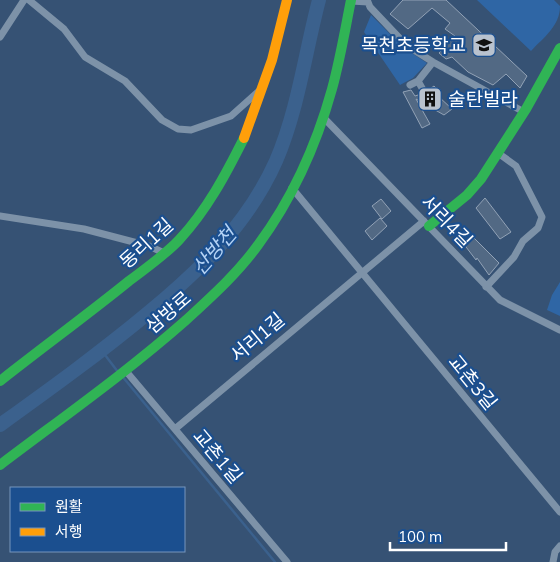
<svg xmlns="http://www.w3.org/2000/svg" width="560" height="562" font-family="Mulish,'Noto Sans KR',sans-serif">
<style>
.green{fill:#2f66a5}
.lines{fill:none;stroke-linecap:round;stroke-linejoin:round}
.stream{stroke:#3b618d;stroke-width:2.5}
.river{stroke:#3b618d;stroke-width:14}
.building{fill:#526984;stroke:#92a2b6}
.street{stroke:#7d92a8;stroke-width:7}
.fast{stroke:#30b455;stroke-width:10}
.slow{stroke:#ff9f0a;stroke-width:10}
.labels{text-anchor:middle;stroke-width:4.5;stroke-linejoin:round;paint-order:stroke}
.poi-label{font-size:19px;fill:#fff;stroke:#1b4f8f;text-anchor:end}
.street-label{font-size:19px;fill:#fff;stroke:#1b4f8f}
.water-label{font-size:20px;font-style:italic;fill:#b5d3f5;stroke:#1b4f8f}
</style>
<rect width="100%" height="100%" fill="#365274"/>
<path class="green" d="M477 0H554L560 6C560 26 544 37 531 51Z
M371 15 404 48 427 63 413 78 400 85 364 32Z
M560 282V316L547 310 552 295Z"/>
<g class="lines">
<path class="stream" d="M102 351 118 372
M122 376 275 562"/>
<path class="river" d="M0 425C50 389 100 353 148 313 200 270 248 224 276 161 298 110 305 53 319 0"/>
</g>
<path class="building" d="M403 0H446L527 76 520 88 506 74 493 85 468 72 452 57 446 59 439 53 455 36 445 29 450 23 432 8 408 29 390 14Z
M434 86 440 92 438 96 452 109 444 115 416 99 430 124 422 128 403 92 411 90 415 96 424 93Z
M485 198 511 232 500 239 476 208Z
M381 199 391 211 382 219 372 206Z
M380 218 387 226 372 240 365 231Z
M472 236 499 263 489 275 477 258 476 260 463 243Z"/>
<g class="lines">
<path class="street" d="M29 0 64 29 85 57 125 81 162 120 178 129 191 130 231 116 259 91
M351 1 368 2 370 7 406 45 433 62 524 112
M0 37 24 0
M418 81 422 88
M410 85 418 81 433 62
M323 117 500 300 560 330
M292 188 560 512
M0 216 84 229 149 246 164 253
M486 287 514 257 523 241 538 228 542 217 516 166 498 153
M125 370 287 562
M175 429 424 221
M553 562 555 552 560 546"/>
<path class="fast" d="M429 226 467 195 481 179 526 109 560 48
M0 381C43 347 87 315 129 281 146 268 165 255 179 240 207 210 226 174 244 138
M0 465C62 418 126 373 185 321 211 297 237 274 258 245 292 199 317 143 332 89 340 60 345 30 351 0"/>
<path class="slow" d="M244 138 272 60 287 0"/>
</g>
<defs>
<g id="school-square" transform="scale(1.25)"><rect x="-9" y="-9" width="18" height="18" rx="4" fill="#b9c2ce" stroke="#1b4f8f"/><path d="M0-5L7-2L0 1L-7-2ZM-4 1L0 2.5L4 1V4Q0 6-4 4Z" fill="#111"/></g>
<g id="building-square" transform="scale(1.25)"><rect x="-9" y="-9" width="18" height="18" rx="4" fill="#b9c2ce" stroke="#1b4f8f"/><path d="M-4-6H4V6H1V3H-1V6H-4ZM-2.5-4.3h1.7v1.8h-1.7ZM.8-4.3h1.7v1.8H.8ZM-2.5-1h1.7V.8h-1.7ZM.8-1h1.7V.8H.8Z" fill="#111"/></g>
</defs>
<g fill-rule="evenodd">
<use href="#school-square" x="484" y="45"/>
<use href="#building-square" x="430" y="99"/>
</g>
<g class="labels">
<g class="poi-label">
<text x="466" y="52">목천초등학교</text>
<text x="448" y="106" text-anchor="start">술탄빌라</text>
</g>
<g class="street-label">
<text transform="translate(447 221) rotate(46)" y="7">서리4길</text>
<text transform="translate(146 243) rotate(-42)" y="7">동리1길</text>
<text transform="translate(168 312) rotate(-41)" y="7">삼방로</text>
<text transform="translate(257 337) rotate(-40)" y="7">서리1길</text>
<text transform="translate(473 382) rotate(51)" y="7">교촌3길</text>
<text transform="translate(218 456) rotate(50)" y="7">교촌1길</text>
</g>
<g class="water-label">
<text transform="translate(214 251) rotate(-49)" y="7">산방천</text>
</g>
</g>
<rect x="10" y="487" width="175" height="65" fill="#1b4f8f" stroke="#7695bc"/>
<rect x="20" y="503" width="25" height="8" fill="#30b455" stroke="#7695bc"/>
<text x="55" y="512" font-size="15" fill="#ffffff">원활</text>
<rect x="20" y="528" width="25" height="8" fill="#ff9f0a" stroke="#7695bc"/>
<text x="55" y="537" font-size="15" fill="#ffffff">서행</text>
<path d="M390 542v8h116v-8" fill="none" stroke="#ffffff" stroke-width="2.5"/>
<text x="398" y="542" font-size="15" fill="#ffffff" stroke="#1b4f8f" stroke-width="4" paint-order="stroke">100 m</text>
</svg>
